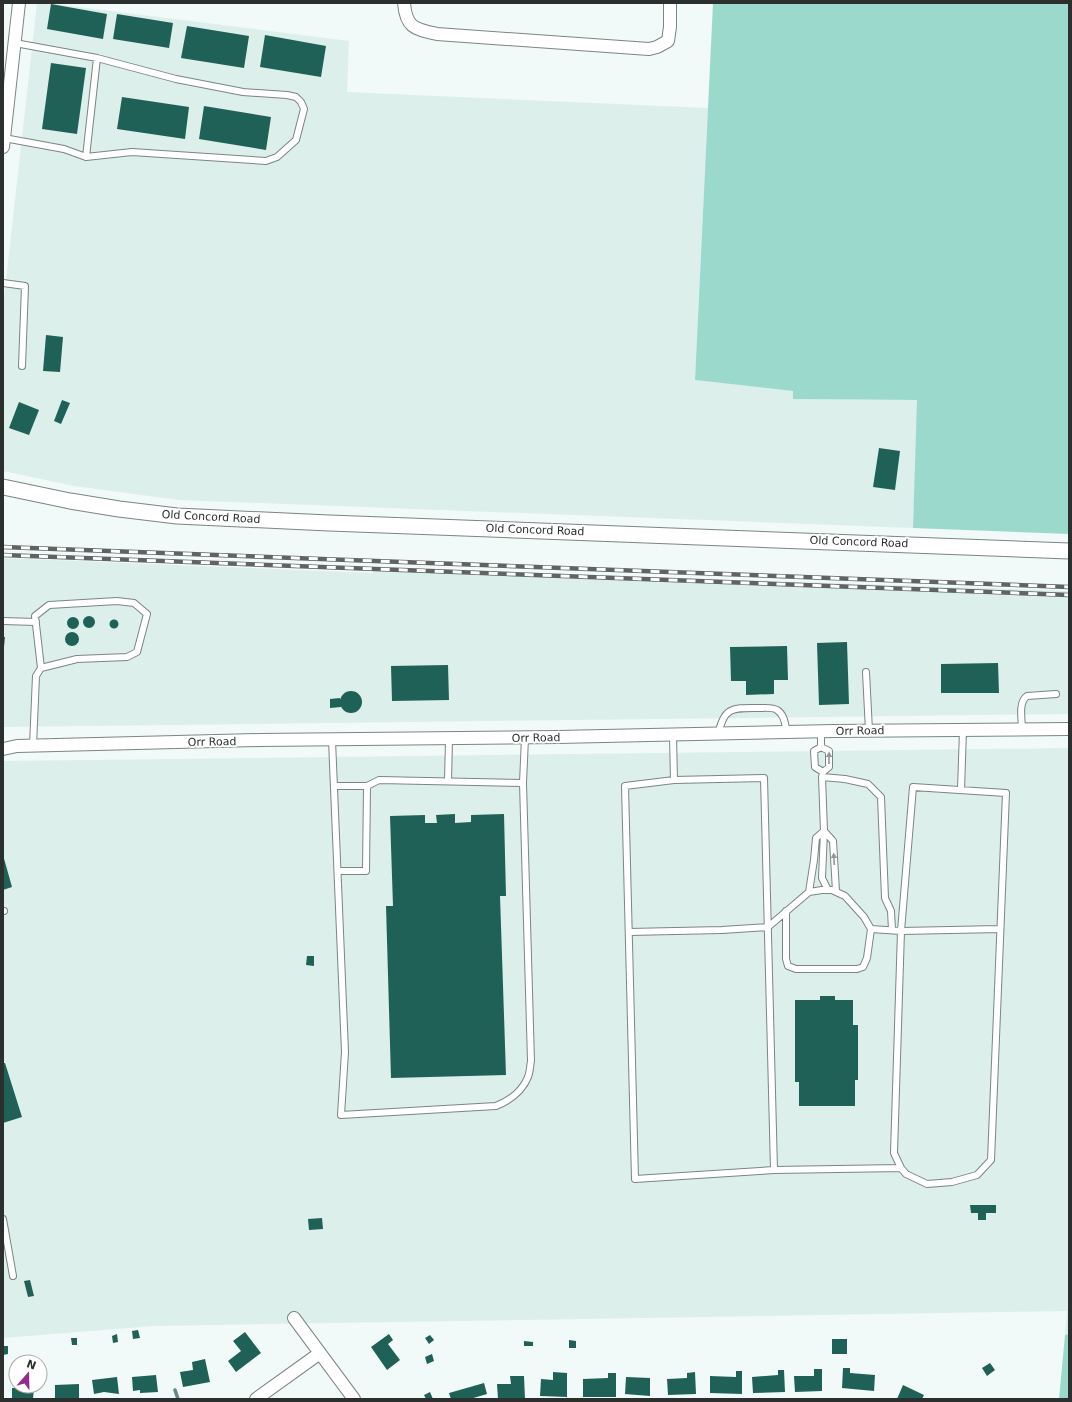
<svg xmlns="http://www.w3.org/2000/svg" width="1072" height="1402" font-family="'DejaVu Sans',sans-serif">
<rect width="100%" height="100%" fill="#f1faf8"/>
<path fill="#dcefeb" d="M37,3H46L349,41L347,92L708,108L695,380L794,391V399L918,400L913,528L179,500L74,486L3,471V307Z
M3,558L373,573V568L1069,591V714L3,727Z
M1069,748V1334L1065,1335L1067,1311L154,1326L3,1338V761Z"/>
<path fill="#9cd9cd" d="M713,3H1069V534L913,528L917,400L793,399V391L695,380Z
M1069,1334V1399H1059L1065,1335Z"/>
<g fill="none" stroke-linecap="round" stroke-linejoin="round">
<path stroke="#5e8b83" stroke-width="3.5" d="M175,1390L178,1399"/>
</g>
<path fill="#1f6157" d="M51,4L107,14L103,39L47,29Z
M117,14L173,23L169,48L113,39Z
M187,26L249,36L244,68L181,58Z
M265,35L326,46L321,77L260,67Z
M51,63L86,68L77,134L42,129Z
M122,97L189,107L185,139L117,129Z
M204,106L271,117L266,150L199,139Z
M46,335L63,337L60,372L43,371Z
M62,400L70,403L61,424L54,421Z
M19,402L39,410L29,435L9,428Z
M879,448L900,451L895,490L873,487Z
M83 622a6 6 0 1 1 12 0a6 6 0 1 1-12 0Z
M67 623a6 6 0 1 1 12 0a6 6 0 1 1-12 0Z
M109.5 624a4.5 4.5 0 1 1 9 0a4.5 4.5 0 1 1-9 0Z
M65 639a7 7 0 1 1 14 0a7 7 0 1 1-14 0Z
M3,637H5L4,647H3Z
M847,642L849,704L819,705L817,643Z
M787,646L788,680H774V694L746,695V681H731L730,647Z
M998,663L999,693H941V664Z
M448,665L449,700L392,701L391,666Z
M340 702a11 11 0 1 1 22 0a11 11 0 1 1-22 0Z
M340,698L341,707L330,708V699Z
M455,814V823L471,822V815L504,814L506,896H500L506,1075L391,1078L386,906H393L390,816L425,815V823H437L436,815Z
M3,855L12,887L3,890Z
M307,956H314V966L306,965Z
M820,996H835V1000H853V1025H858V1080H855V1106H799V1082H795V1000H820Z
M3,1063H5L22,1117L3,1123Z
M970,1205H996V1213H986V1220H978V1213H971Z
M322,1218L323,1229L309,1230L308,1219Z
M30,1280L34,1296L28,1297L24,1281Z
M138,1330L140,1338L133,1339L132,1331Z
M245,1332L261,1353L236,1372L228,1361L241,1351L233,1341Z
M117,1334L118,1342L113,1343L112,1336Z
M389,1334L393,1340L388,1344L400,1360L387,1370L371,1347Z
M430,1335L434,1340L429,1344L425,1338Z
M71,1338H77V1345H72Z
M832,1339H847V1354H832Z
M569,1340L576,1341V1348H569Z
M524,1341L533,1342V1346H524Z
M3,1346H8V1354L3,1355Z
M432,1354L434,1361L427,1364L425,1357Z
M205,1359L210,1382L183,1387L180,1372L193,1370L192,1362Z
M990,1363L995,1370L987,1376L982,1368Z
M843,1368H850V1373L875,1375L874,1391L842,1388Z
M814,1369H822V1391L795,1392L794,1376H814Z
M778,1370H784L785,1392L753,1393L752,1377L778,1375Z
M736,1371H742V1394L710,1393V1376L736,1377Z
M553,1372L567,1373V1397L540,1396L541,1379L553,1380Z
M695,1372L696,1394L668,1395L667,1379L687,1378V1373Z
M608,1373H616V1397H583V1379L608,1378Z
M156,1375L158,1392L140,1393V1390L133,1391L132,1377Z
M510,1376H524L525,1399H498L497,1384H511Z
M117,1377L119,1394L104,1392L94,1394L92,1380Z
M626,1377L650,1378V1396L625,1394Z
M484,1383L487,1394L470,1399H451L449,1393Z
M79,1384V1398L55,1399V1385Z
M903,1385L924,1395L922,1399H897Z
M12,1388H34L33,1399H12Z
M430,1392L433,1399H426L424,1395Z"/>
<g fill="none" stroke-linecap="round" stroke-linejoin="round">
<g stroke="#7c8583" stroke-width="8">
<path id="service" d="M4,138L64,149L86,157L132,152L266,161L277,157L296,140L304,109L301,102L296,97L287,95L243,92L176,79L97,58L15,43
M86,157L97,58
M3,283L25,286L22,366
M3,621L36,622
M866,672L869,731
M1022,729C1022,720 1018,702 1027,696L1056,694
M718,735C724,706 733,708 759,708C764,708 773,707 777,710C785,715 785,725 787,733
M673,736L674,780L764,778L774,1170L635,1179L625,786L674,780
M332,740L345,1052L341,1115L496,1106C511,1100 522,1092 528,1077C530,1072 530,1066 531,1061L523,783L379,780L367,786L366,871H338
M33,746L36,676L41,668L77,659L127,657L137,652L147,614L134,603L117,601L49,605L35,616L41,668
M821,747L829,751V767L823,772L822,777L824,831L822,878L828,890
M821,747L814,751L815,767L823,772
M821,747V732
M822,777L845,779L868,784L881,797L885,898L891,911L892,930
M448,781L449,739
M523,783L525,738
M334,786H367
M913,787L1006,793L991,1160L977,1175L952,1182L927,1184L906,1174L901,1168L894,1153L901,931Z
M961,790L963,730
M824,831L833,841L836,891
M809,892L814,860L816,838L824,831
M3,911H4
M786,911V959L788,966L796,969H857L863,967L867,958L871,929
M629,932L722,930L768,927L809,892L822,890H832L845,896L864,917L871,929L901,931L1000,929
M774,1170L901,1168
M3,1219L13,1276"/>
</g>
<g stroke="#7c8583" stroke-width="14">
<path id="minor" d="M404,3C406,28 415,29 437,34L649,49L657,47L668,41L670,27V3
M3,147L19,3
M3,749L17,746L260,740L558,737L834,731L1069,729
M294,1318L354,1399
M256,1399L320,1353"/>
</g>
<g stroke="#7c8583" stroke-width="17">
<path id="tertiary" d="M3,487L70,501L119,509L177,516L329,523L1069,551"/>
</g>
<use href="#service" stroke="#fff" stroke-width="6"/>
<use href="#minor" stroke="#fff" stroke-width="12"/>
<use href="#tertiary" stroke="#fff" stroke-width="15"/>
<g stroke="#5f6463" stroke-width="4.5">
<path id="rail" d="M3,547L1069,587
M3,555L1069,595"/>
</g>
<use href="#rail" stroke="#fff" stroke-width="3" stroke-dasharray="9" stroke-linecap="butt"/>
</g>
<defs><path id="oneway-solid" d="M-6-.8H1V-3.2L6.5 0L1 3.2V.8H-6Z"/></defs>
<g fill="#959796">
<use href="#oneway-solid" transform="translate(829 758) rotate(-89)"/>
<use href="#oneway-solid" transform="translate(834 859) rotate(-93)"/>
</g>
<g text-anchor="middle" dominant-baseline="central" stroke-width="4" stroke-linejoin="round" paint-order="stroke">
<g font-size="11" fill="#2b2f2e" stroke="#fff">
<text transform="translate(211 517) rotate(3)">Old Concord Road</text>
<text transform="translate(535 530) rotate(2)">Old Concord Road</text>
<text transform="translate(859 542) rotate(2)">Old Concord Road</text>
<text transform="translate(860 731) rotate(-1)">Orr Road</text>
<text transform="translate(536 738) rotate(-1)">Orr Road</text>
<text transform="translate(212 742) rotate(-1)">Orr Road</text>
</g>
</g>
<rect width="1072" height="1402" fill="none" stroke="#2b2f2e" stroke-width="8"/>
<g transform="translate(28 1374) rotate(20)"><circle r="19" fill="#ffffff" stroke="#aaacab"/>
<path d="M0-3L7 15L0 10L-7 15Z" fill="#952a8c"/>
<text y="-6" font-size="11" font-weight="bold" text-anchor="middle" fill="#2b2f2e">N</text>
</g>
</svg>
